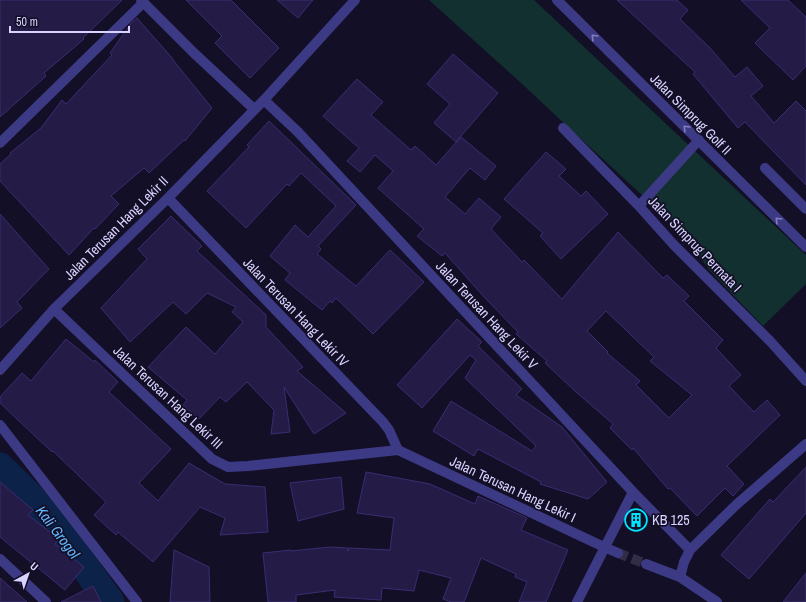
<svg xmlns="http://www.w3.org/2000/svg" width="806" height="602" font-family="'Archivo Narrow',sans-serif">
<rect width="100%" height="100%" fill="#130f26"/>
<path fill="#12302f" d="M429,0H534L806,255V284L763,326L709,270L680,230L568,127L520,82Z"/>
<g fill="none" stroke-linecap="round" stroke-linejoin="round">
<path stroke="#0c2248" stroke-width="29" d="M0,467L45,511L110,602"/>
</g>
<path fill="#241b47" stroke="#3b2d73" fill-rule="evenodd" d="M0,0H122L83,38L84,39L44,73L46,76L0,117Z
M186,0H231L279,48L250,78L215,43L222,36Z
M277,0H313L298,18Z
M617,0H677L688,10L680,19L710,48L735,77L747,67L763,86L751,96L774,123L796,101L806,111V185L745,122L738,128L693,74L695,72Z
M741,0H788L806,17V66L793,80L755,43L770,28Z
M137,18L173,59V60L212,108L185,141L184,140L149,173L144,168L111,196L119,204L95,229L94,228L69,255L0,181V164L11,154L10,153L41,128L62,100L66,104L112,55L110,53L132,22Z
M453,54L498,93L456,142L434,123L450,104L427,84Z
M357,79L383,102L371,115L411,150L415,146L436,165L461,137L496,166L485,180L470,168L445,197L465,214L479,198L501,217L491,229L522,262L524,260L562,299L618,232L663,278L667,275L689,296L684,301L723,340L716,348L741,375L729,386L754,412L767,400L780,415L727,466L744,484L733,496L725,488L697,516L670,488L668,489L633,448L632,450L610,428L613,424L575,391L545,363L547,361L516,334L518,332L485,298L445,253L442,256L417,236L424,229L378,188L393,171L375,155L360,172L347,161L359,148L323,116ZM606,311L654,357L650,361L692,395L669,418L636,385L640,381L607,353L608,352L587,331Z
M269,121L356,205L318,246L321,249L317,254L356,286L390,250L424,282L373,334L336,298L332,303L330,301L322,310L285,280L290,273L270,256L295,225L308,237L336,206L301,173L289,186L287,184L246,228L207,191L249,147L247,145Z
M546,152L566,169L559,176L581,196L586,191L608,214L561,259L540,236L543,233L504,199Z
M0,214L49,269L17,302L22,308L0,328Z
M171,216L202,246L197,251L266,315V327L303,367L297,371L346,413L314,434L284,387L290,432L271,434L274,410L247,382L226,402L220,397L199,419L183,405L187,400L148,367L186,327L215,354L243,322L232,312L236,307L207,293L186,314L173,302L130,342L101,308L147,259L138,249Z
M457,319L482,342L478,346L522,389L516,395L562,427L607,482L588,499L540,484L541,482L478,449L474,456L433,431L451,401L532,451L536,446L465,378L476,360L470,355L422,408L397,385Z
M66,339L94,362L95,360L118,382L109,392L171,449L139,483L158,501L189,463L225,484L265,487L268,532L220,535L225,518L200,507L153,562L118,532L116,535L94,515L106,502L53,451L52,452L0,403V397L22,373L31,381Z
M806,467V513L749,579L721,555L770,499L773,502Z
M366,472L430,484L475,504L478,496L527,518L521,530L568,550L546,602H519L527,582L515,577L516,574L481,558L464,602H451L443,599L451,578L419,570L414,591L382,588L381,600L334,597L335,590L296,595V602H268L263,553L291,550V551L330,547L348,548V551L349,548L390,550L394,518L357,513Z
M341,477L344,509L298,521L290,483Z
M0,482L33,510L28,515L59,539L55,544L84,567L65,590L0,537Z
M174,550L209,567L210,602H170Z
M806,573V602H783Z
M0,578L27,602H0Z
M93,586L101,602H61Z"/>
<g fill="none" stroke-linecap="round" stroke-linejoin="round">
<path stroke="#312d47" stroke-width="10" stroke-dasharray="10 5" stroke-linecap="butt" d="M618,553L646,564"/>
<path stroke="#3d3a85" stroke-width="10" d="M141,0L194,53L254,109
M557,0L806,247
M264,100L298,132L633,492L690,550
M563,128L639,206L673,244L770,341L806,381
M0,143L144,2
M765,168L806,209
M168,198L383,422L389,430L398,450
M639,206L699,140
M54,309L212,459L228,467L248,466L398,450
M0,370L54,309L168,198L264,100L355,0
M0,425L137,602
M398,450L604,547L618,553
M0,559L46,602
M646,564L680,577L717,602
M680,577L684,562L690,550L736,505L806,444
M577,602L633,492"/>
</g>
<defs><path id="oneway-chevron" d="M-2-3.5L2.5 0L-2 3.5" fill="none" stroke-width="1.6" stroke-linecap="round" stroke-linejoin="round"/></defs>
<g stroke="#837fbc">
<use href="#oneway-chevron" transform="translate(594 37) rotate(-135)"/>
<use href="#oneway-chevron" transform="translate(686 128) rotate(-135)"/>
<use href="#oneway-chevron" transform="translate(778 220) rotate(-135)"/>
</g>
<defs>
<g id="building-ring" transform="scale(1.15)"><circle r="9.5" fill="#130f26" stroke="#00e5ff" stroke-width="1.5"/><path d="M-4-6H4V6H1V3H-1V6H-4ZM-2.5-4.3h1.7v1.8h-1.7ZM.8-4.3h1.7v1.8H.8ZM-2.5-1h1.7V.8h-1.7ZM.8-1h1.7V.8H.8Z" fill="#00e5ff"/></g>
</defs>
<g fill-rule="evenodd">
<use href="#building-ring" x="636" y="520"/>
</g>
<g text-anchor="middle" dominant-baseline="central" stroke-width="3.5" stroke-linejoin="round" paint-order="stroke">
<g font-size="14" fill="#d9d4ff" stroke="#130f26">
<text transform="translate(691 114) rotate(45)">Jalan Simprug Golf II</text>
<text transform="translate(116 228) rotate(-45)">Jalan Terusan Hang Lekir II</text>
<text transform="translate(695 244) rotate(46)">Jalan Simprug Permata I</text>
<text transform="translate(296 312) rotate(46)">Jalan Terusan Hang Lekir IV</text>
<text transform="translate(487 315) rotate(47)">Jalan Terusan Hang Lekir V</text>
<text transform="translate(168 397) rotate(43)">Jalan Terusan Hang Lekir III</text>
<text transform="translate(513 489) rotate(25)">Jalan Terusan Hang Lekir I</text>
</g>
<g font-size="14" fill="#d9d4ff" stroke="#130f26" text-anchor="start">
<text x="652" y="520">KB 125</text>
</g>
<g font-size="15" font-style="italic" fill="#62b6ff" stroke="#130f26">
<text transform="translate(58 532) rotate(53)">Kali Grogol</text>
</g>
</g>
<g transform="translate(28 574) rotate(40)" stroke="#130f26" stroke-width="3" paint-order="stroke">
<path d="M0-3L7 15L0 10L-7 15Z" fill="#d9d4ff"/>
<text y="-6" font-size="11" font-weight="bold" text-anchor="middle" fill="#d9d4ff">U</text>
</g>
<path d="M10 26v6h119v-6" fill="none" stroke="#d9d4ff" stroke-width="2"/>
<text x="16" y="26" font-size="12" fill="#d9d4ff" stroke="#130f26" stroke-width="3" paint-order="stroke">50 m</text>
</svg>
